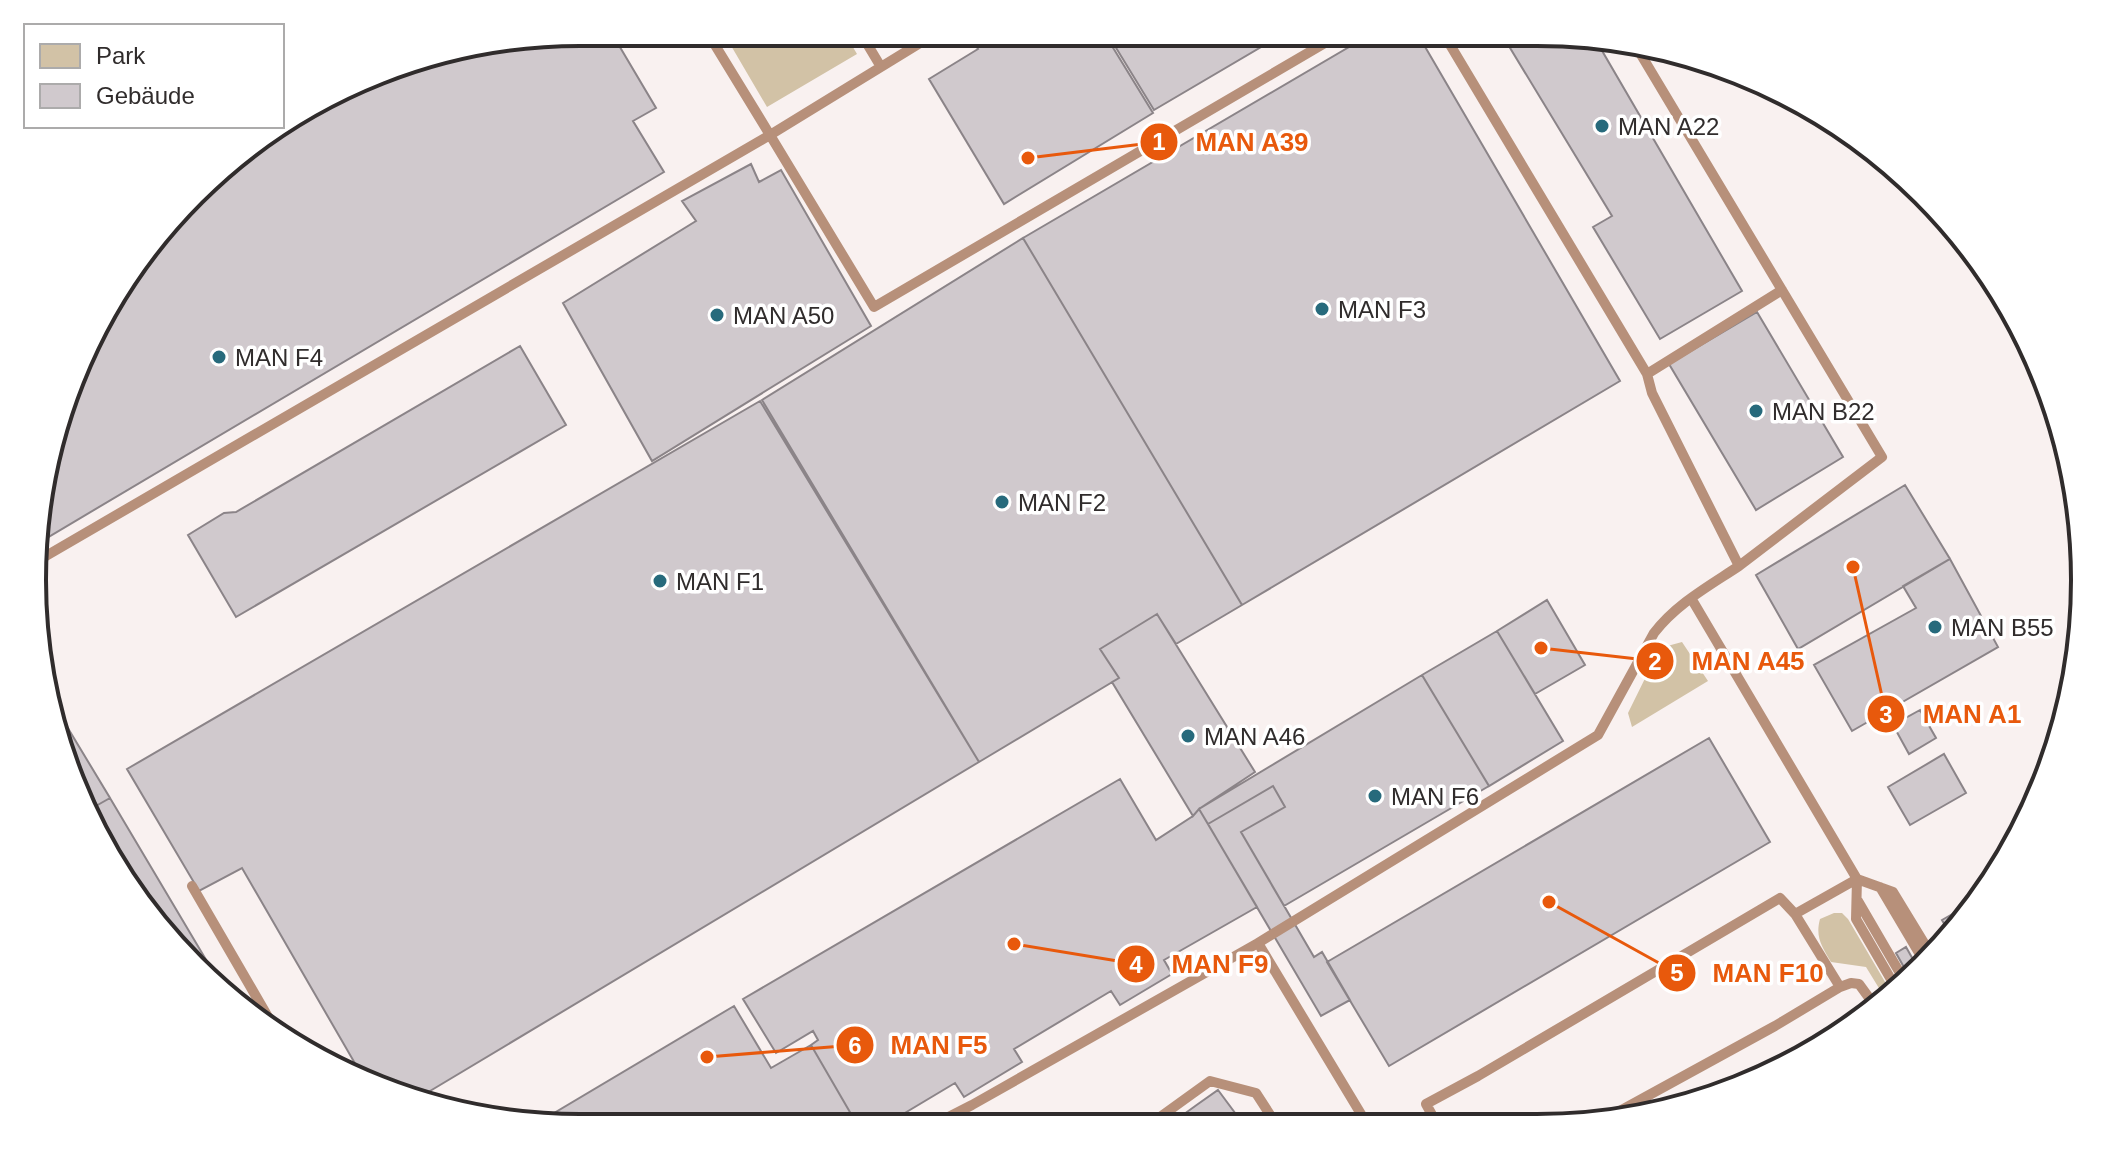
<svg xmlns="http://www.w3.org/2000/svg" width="2117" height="1160" font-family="Helvetica,sans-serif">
<rect width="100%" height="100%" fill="#f9f1f0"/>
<path fill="#d2c2a6" d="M723,32H844L857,54L767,107Z
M1682,642L1708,681L1632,727L1628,713L1660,648Z
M1834,913H1842L1848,919L1891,992L1885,998L1866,967L1831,962C1822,947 1815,937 1820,919Z"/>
<path fill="#d0c9cd" stroke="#8b8488" stroke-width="2" d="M580,32H611L656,108L633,121L664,172L40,542L51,439L124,276L246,146L403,61Z
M871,32H901L879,45Z
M977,32L1104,33L1153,113L1004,204L929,79L978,49L970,36Z
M1107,33H1285L1154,110Z
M1373,33H1417L1620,381L1242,605L1023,238Z
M1501,33H1572L1594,37L1742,291L1660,339L1593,227L1612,216Z
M751,164L759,182L781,170L871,326L652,461L563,303L696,221L682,201Z
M1023,238L1242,605L1176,644L1157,614L1100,649L1119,678L979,762L762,400Z
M1757,312L1843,457L1756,510L1669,364Z
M520,346L566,425L236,617L188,535L224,513L236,512Z
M760,401L979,762L415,1100L364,1079L242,868L199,891L127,769Z
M1905,485L1950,559L1798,649L1756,575Z
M1950,559L1998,647L1852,731L1814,665L1916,608L1903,586Z
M1547,600L1585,665L1535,694L1497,631Z
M1157,614L1255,772L1199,809L1193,816L1112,682L1119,678L1100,649Z
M1497,631L1563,741L1489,786L1422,675Z
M1422,675L1489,786L1284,906L1241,832L1285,807L1273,786L1208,824L1199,809Z
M54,705L110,798L87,811L74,790Z
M1920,710L1936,738L1909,754L1893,725Z
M1709,738L1770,842L1389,1066L1327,962Z
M1944,754L1966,793L1910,825L1888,787Z
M1120,779L1156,840L1193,816L1199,809L1257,907L1164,960L1172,974L1120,1005L1111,991L1014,1049L1022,1062L964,1097L955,1083L883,1126H858L811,1045L818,1040L813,1031L776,1053L743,999Z
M1273,786L1285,807L1241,832L1314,957L1322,952L1350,1000L1321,1016L1208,824Z
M110,798L221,985L168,942L87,811Z
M1977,900L1978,901L1952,937L1942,920Z
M1906,947L1915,963L1905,969L1896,953Z
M734,1006L771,1068L811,1045L858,1126L534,1125Z
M1218,1090L1244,1125H1169L1198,1104Z"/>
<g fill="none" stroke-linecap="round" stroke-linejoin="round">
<path stroke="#b7907a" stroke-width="10" d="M860,32L881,67
M938,32L770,135L874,307L1342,33
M1634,43L1882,457L1739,566
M1647,374L1782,290
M39,560L770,135L707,32
M1691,598L1857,879L1856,919L1896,988
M192,886L275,1029
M1880,887L1925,963
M1858,901L1904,980
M1795,914L1857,879L1893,892L1932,956
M1840,987L1851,983L1859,984L1875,1006
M1367,1124L1258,943L1598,735L1654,633C1676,604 1709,586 1739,566L1652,393L1647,374L1443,33
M1437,1124L1426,1104L1478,1076L1780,898L1795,914L1840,987L1775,1026L1598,1123
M1149,1125L1210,1081L1256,1093L1276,1124
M931,1126L972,1105L1258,943"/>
</g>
<g fill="#276a7c" stroke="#fff" stroke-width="3">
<circle cx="1602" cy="126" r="8"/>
<circle cx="1322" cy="309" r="8"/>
<circle cx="717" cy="315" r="8"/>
<circle cx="219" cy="357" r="8"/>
<circle cx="1756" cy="411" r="8"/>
<circle cx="1002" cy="502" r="8"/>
<circle cx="660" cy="581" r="8"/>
<circle cx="1935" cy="627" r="8"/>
<circle cx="1188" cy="736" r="8"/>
<circle cx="1375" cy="796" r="8"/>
</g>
<g text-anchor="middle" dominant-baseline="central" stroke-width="7" stroke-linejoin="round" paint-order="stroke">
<g font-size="24" fill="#302c2c" stroke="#fff" text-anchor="start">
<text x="1618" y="126">MAN A22</text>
<text x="1338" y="309">MAN F3</text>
<text x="733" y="315">MAN A50</text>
<text x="235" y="357">MAN F4</text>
<text x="1772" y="411">MAN B22</text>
<text x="1018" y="502">MAN F2</text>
<text x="676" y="581">MAN F1</text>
<text x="1951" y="627">MAN B55</text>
<text x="1204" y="736">MAN A46</text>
<text x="1391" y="796">MAN F6</text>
</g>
</g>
<path d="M0 0H2117V1160H0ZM580 46H1537A534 534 0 0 1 2071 580V580A534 534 0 0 1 1537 1114H580A534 534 0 0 1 46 580V580A534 534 0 0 1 580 46Z" fill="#fff" fill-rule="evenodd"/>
<path fill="none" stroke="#302c2c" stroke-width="4" d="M580 46H1537A534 534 0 0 1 2071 580V580A534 534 0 0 1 1537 1114H580A534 534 0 0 1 46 580V580A534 534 0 0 1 580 46Z"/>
<path fill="none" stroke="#e8590c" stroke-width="3" d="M1028 158L1159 142M1541 648L1655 661M1853 567L1886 714M1014 944L1136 964M1549 902L1677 973M707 1057L855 1045"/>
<g fill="#e8590c" stroke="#fff" stroke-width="3">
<circle cx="1028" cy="158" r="8"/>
<circle cx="1541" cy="648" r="8"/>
<circle cx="1853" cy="567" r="8"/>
<circle cx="1014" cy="944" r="8"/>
<circle cx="1549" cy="902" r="8"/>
<circle cx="707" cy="1057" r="8"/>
<circle cx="1159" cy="142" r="20"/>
<circle cx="1655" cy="661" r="20"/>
<circle cx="1886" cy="714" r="20"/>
<circle cx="1136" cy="964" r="20"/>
<circle cx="1677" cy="973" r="20"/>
<circle cx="855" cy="1045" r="20"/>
</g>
<g font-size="24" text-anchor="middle" font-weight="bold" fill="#fff">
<text x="1159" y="150">1</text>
<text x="1655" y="670">2</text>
<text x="1886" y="723">3</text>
<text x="1136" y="973">4</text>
<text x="1677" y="981">5</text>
<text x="855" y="1054">6</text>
</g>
<g font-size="26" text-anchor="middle" font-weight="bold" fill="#e8590c" stroke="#fff" stroke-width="7" stroke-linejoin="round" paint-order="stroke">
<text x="1252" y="151">MAN A39</text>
<text x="1748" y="670">MAN A45</text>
<text x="1972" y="723">MAN A1</text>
<text x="1220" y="973">MAN F9</text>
<text x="1768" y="982">MAN F10</text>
<text x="939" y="1054">MAN F5</text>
</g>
<rect x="24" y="24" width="260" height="104" fill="#ffffff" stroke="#acabab" stroke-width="2"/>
<rect x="40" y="44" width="40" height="24" fill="#d2c2a6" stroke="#acabab" stroke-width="2"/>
<text x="96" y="64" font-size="24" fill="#302c2c">Park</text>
<rect x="40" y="84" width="40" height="24" fill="#d0c9cd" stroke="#acabab" stroke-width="2"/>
<text x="96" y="104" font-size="24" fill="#302c2c">Gebäude</text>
</svg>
